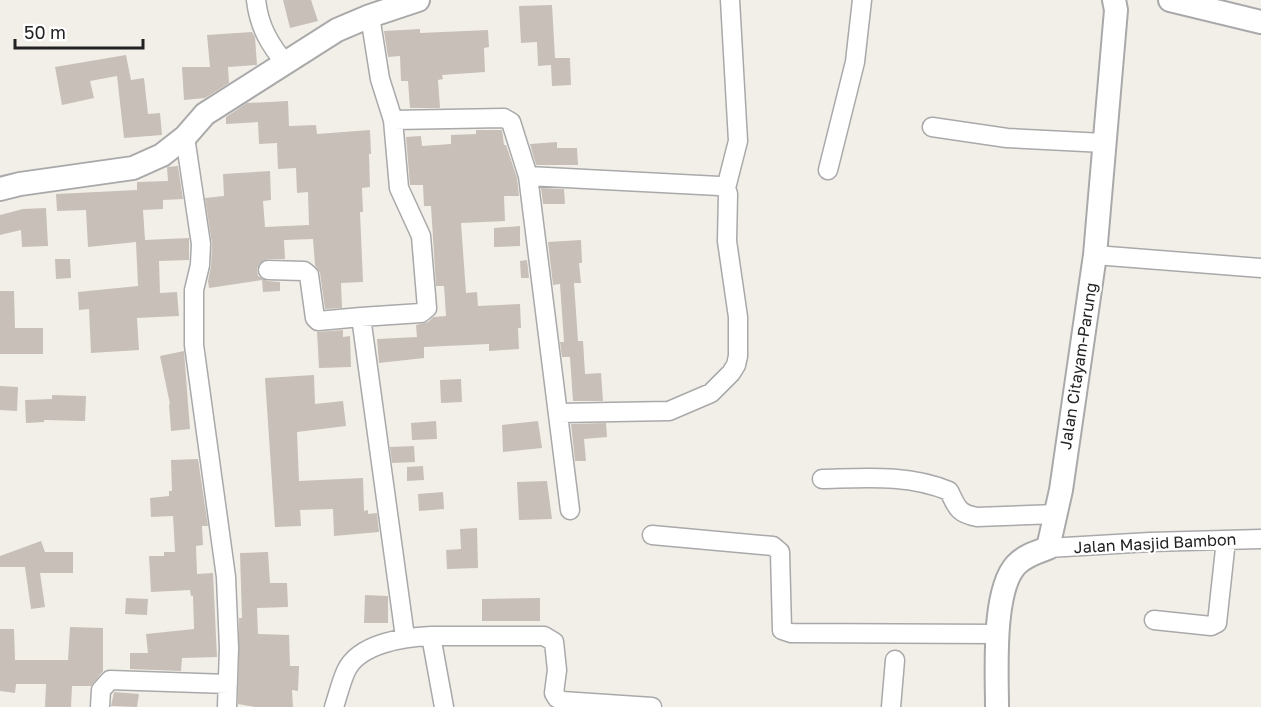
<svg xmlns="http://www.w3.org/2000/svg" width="1261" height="707" font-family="'Golos Text',sans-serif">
<rect width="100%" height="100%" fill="#f2efe9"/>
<path fill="#c7bfb8" d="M283,0H311L318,21L290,28Z
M552,5L555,58H570L571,85L552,86L551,65L538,66L537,42L521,43L519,6Z
M420,29V33L488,30L489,47L484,48L485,72L442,75L443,79L438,80L440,108H410L408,81H401L400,56L388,57L384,31Z
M252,32L255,37L257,65L228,67L229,83L205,98L184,100L182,67H210L207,35Z
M126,55L131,80L144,78L148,114L160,113L162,135L124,138L117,76L90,81L94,98L62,105L55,67Z
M288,101L289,126L316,125L317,134L370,130L371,154H369L370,187L362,188L363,212H360L363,282L341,283L342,308L325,309L320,273L315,265L313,239L284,240L285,259H268L259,264L257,269L258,276L267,281L280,282V291L263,292L262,280L209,288L208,281L211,266L212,244L205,198L224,196L223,174L270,171L271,200L263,201L265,227L309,225L308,192L297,193L296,168L278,169L277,143L259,144L258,122L226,124V117L247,103Z
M476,130H502L504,145H506L517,178L519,196H504L505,221L461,223L466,293L477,292L478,306L520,304L521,328H518L519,349L489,351V344L424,347V358L379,363L377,339L417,337L416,325L428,322L433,317L446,316L444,286H436L431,206H424L423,185H410L406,137L421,136L422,146L451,144V135L476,134Z
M557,142V148H577L578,165H536L530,144Z
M178,166L183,199L163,200V209L143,210L145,240L189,238V260L159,261L160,293L177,292L179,316L137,318L139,350L91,353L89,309L79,310L78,292L138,286L136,242L88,247L86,210L57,211L56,194L137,190V182L168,181L167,167Z
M541,188L564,189L565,204H543Z
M46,208L48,246L22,247L21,230L0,235V215L23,209Z
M520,226V246L494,247V228Z
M581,240L582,263H579L581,283H574L578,341H583L585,374L601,373L603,401H573L570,357H562L560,342H564L560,284L553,285L548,242Z
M55,259H70L71,278L56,279Z
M527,260L529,278H521L520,261Z
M0,291H14L15,328H43V354H0Z
M343,330V337L350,336L351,367L319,368L317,332Z
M184,351L190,429L171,431L169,404H170L160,356Z
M314,375L315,404L343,401L346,426L297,432L299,481L363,478L364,511L368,510V514L377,513L379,532L334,536L333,509L300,510L301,526L275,527L265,378Z
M461,379L462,402L441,403L440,380Z
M0,386L18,387L17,411L0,410Z
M52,395L86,396L85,421L44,420V422L26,423L25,400L52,399Z
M436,421L437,439L412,440L411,423Z
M538,421L542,448L503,452L502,425Z
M606,423L607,437L584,439L586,461H575L571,424Z
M414,446L415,462L392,463L390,447Z
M198,459L208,526H202L203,545L196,546L197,574L213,573L217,657L182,658L181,671L130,669V653H148L146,634L194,629L193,596H191L190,590L151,592L149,556H164V552H175L173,516L151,517L150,498L169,496V491H172L171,460Z
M423,466L424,480L407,481V467Z
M547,481L552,519L519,520L517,482Z
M443,492L444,509L419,511L418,494Z
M477,528L478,568L447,569L446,550L461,549L460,529Z
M41,541L45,552H73V573H40L45,607L31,609L25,567H0V556Z
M268,552L270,583H287L288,607L257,608L258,634L289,635L290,666H299L298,691L292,690L293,707H255L238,704L239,618H242L240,553Z
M365,595L388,596V623H364Z
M126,598L148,599L147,615L125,614Z
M540,598V621H482V599Z
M70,627L103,628V671L91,686H72L71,707H45L46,684H16L15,693L0,691V629H14L15,660H68Z
M114,692L139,694L137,707L111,706Z"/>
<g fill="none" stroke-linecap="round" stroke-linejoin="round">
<g stroke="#a9a9a9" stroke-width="21">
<path id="minor" d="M256,0C259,26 269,44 286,64
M370,16L380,79L393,120L399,188L421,236L427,308L421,313L361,317L405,637
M393,120L504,118L511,122L528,176L570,510
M932,127L1007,138L1104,143
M185,137L201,244L200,265L194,290V345L226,577L229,648L227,707
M828,170L855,62L862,0
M528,176L719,186L726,188L728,194L727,241L738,317V356L736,365L731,373L711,393L669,411L559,413
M726,188L738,141L730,0
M1095,255L1261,268
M268,270L304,271L309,275L315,318L318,321L361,317
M822,479C865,478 908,474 949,491C957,507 957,513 977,517L1057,514
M652,535L773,546L780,552L782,630L791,633L998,634
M1048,548L1150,542L1261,539
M1154,620L1211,626L1217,623L1226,540
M431,636H544L554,642L557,670L554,693L557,698L562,701L652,707
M100,707L101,690L110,680L228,684
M334,707C338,695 341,682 346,671C359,643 405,637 431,636L444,707
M891,707L895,660"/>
</g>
<g stroke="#a9a9a9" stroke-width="26">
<path id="tertiary" d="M1170,0L1261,22
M0,189L20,184L133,168L162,155L185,137L205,114L337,30L370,16L418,0
M997,707C997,672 992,591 1016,565C1024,556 1037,552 1048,548L1061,490L1095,255L1116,10L1114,0"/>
</g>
<use href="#minor" stroke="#fff" stroke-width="18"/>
<use href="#tertiary" stroke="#fff" stroke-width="22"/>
</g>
<g text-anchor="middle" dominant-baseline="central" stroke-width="4.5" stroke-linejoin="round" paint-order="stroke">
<g font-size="16" fill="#222" stroke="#fff">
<text transform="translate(1078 366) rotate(-81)">Jalan Citayam-Parung</text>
<text transform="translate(1155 543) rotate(-3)">Jalan Masjid Bambon</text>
</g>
</g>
<path d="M15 39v9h128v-9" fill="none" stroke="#222222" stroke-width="3"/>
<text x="24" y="39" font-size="18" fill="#222222" stroke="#ffffff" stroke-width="4.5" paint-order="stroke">50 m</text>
</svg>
